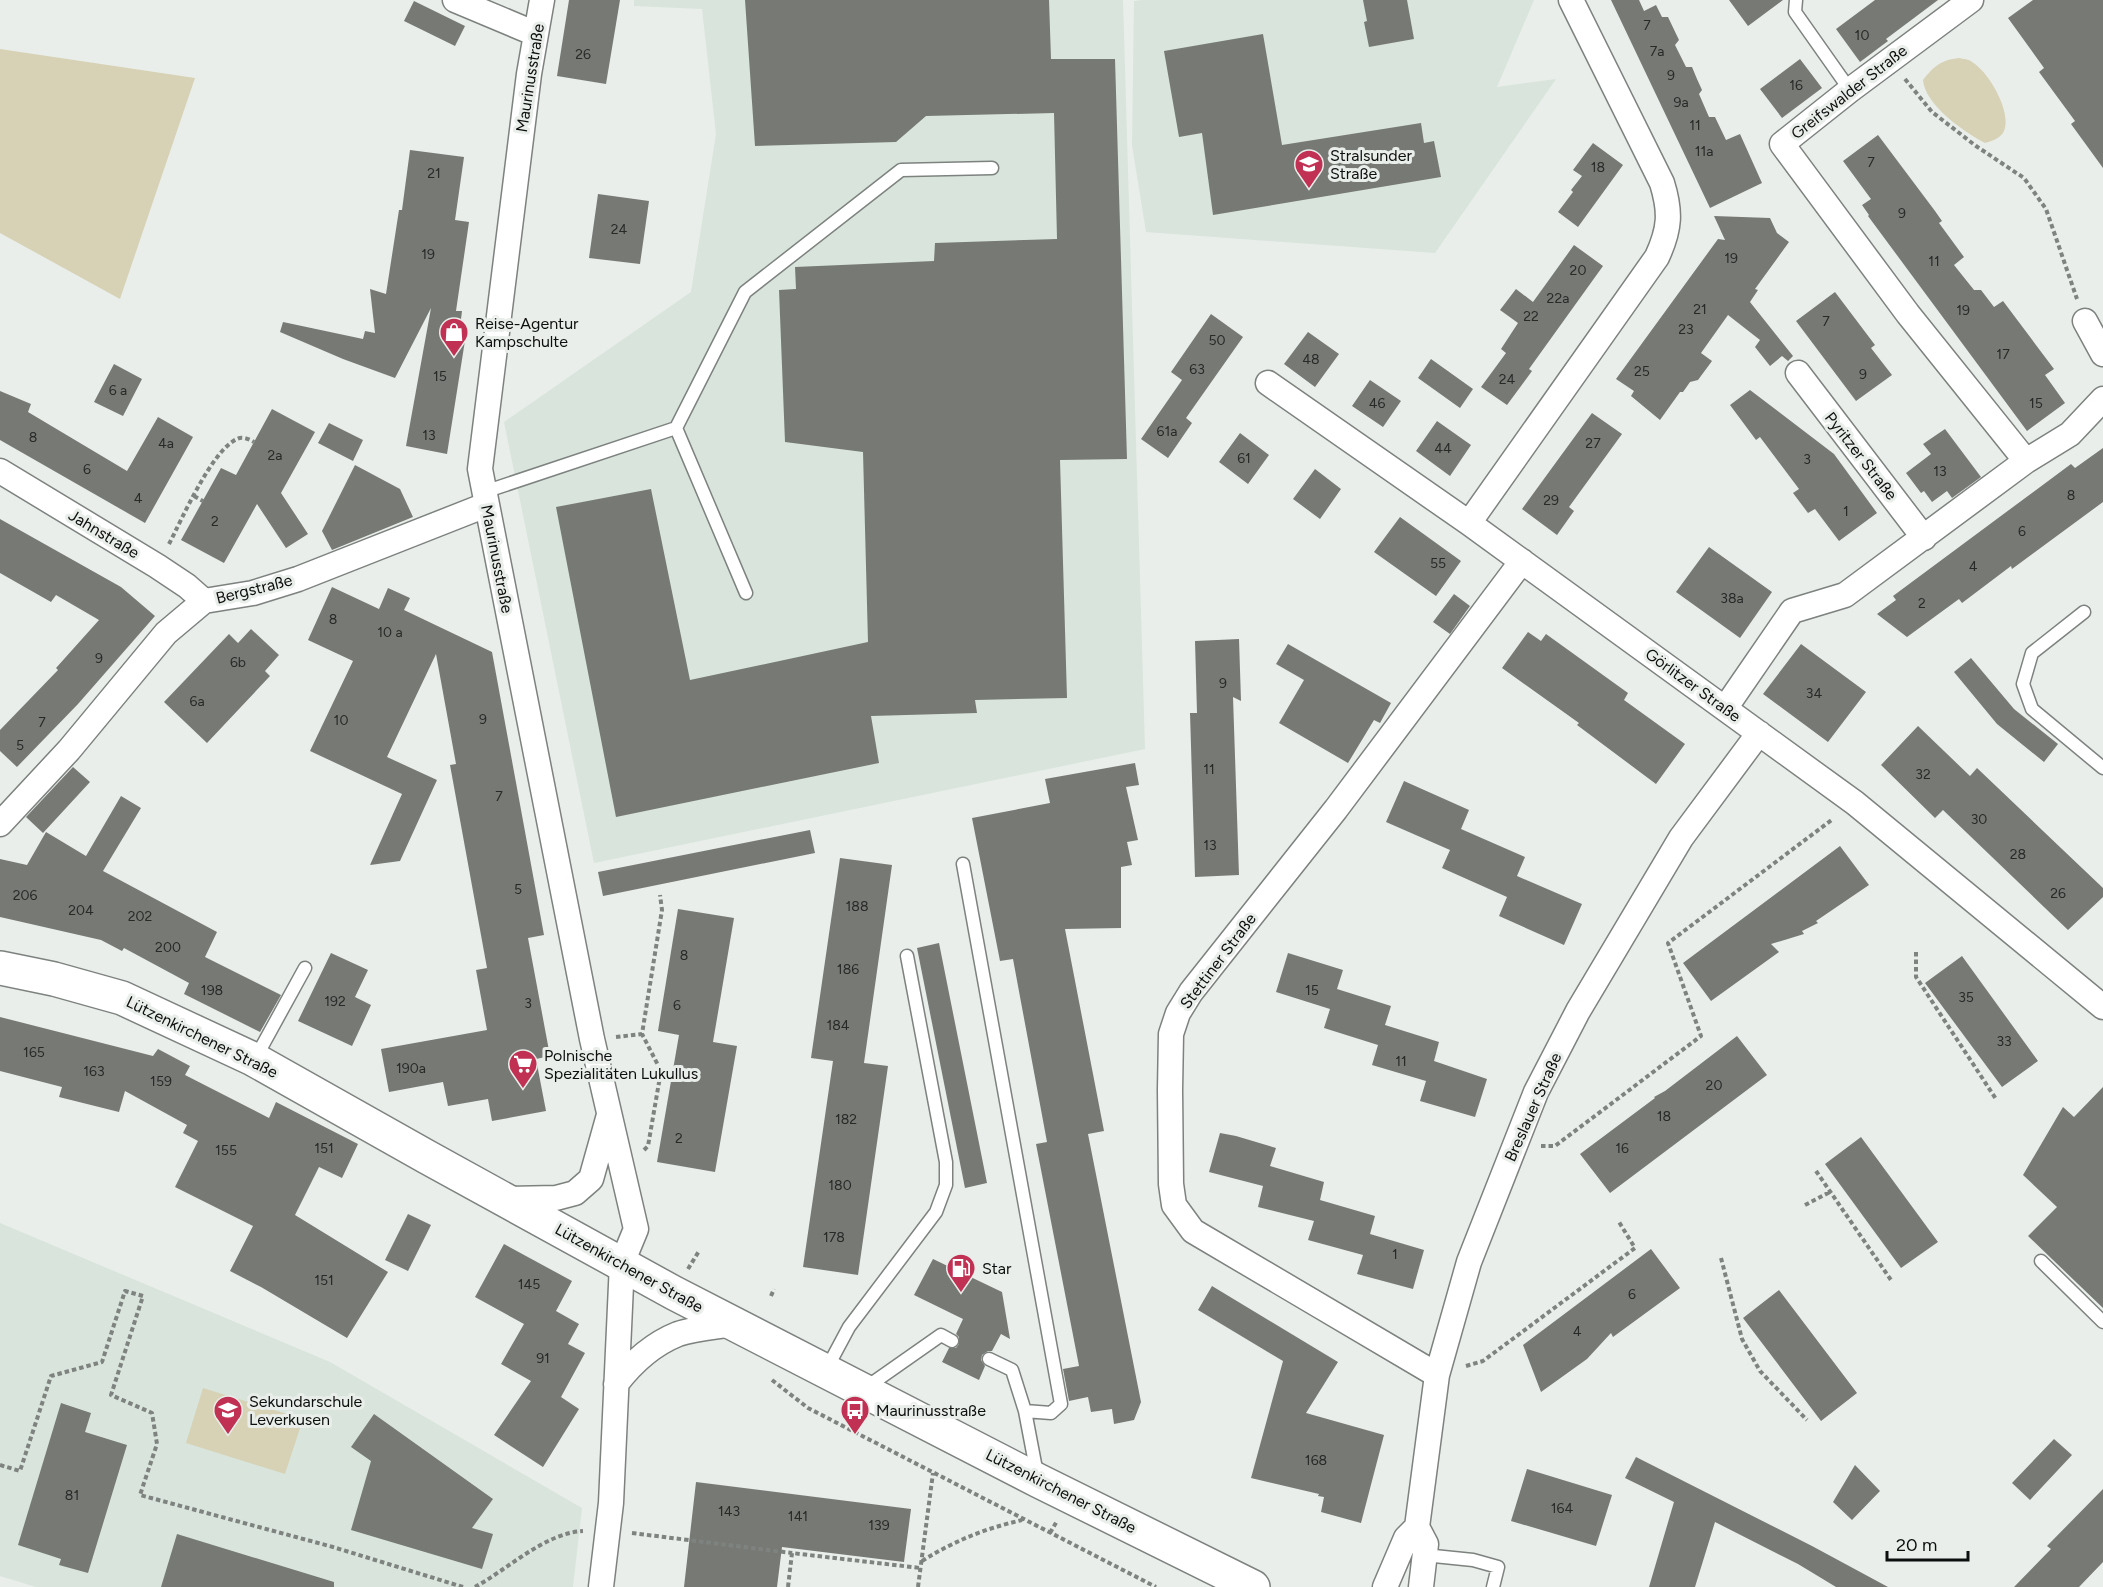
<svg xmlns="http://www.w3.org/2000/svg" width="2103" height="1587" font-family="Figtree,sans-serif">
<rect width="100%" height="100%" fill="#e9eeea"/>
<path fill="#d8e4dc" d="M634,0H1123L1145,749L594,863L504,422L691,292L716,134L702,9L634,6Z
M1142,0H1534L1497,87L1556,79L1435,253L1146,232L1132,145L1134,1Z
M0,1223L330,1362L582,1508L573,1587H36L0,1576Z"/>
<path fill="#d7d2b5" d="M0,49L195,78L120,299L0,233Z
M1959,58C1963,59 1969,59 1972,62C1989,72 2012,112 2004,131C2001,138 1992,141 1985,143C1964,132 1925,105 1923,80C1934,66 1941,60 1959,58Z
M203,1388L303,1419L285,1474L186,1443Z"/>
<path fill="#777975" d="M569,0H620L606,84L557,76Z
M745,0H1049L1051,59H1115L1127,459L1060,460L1067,698L975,700L977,713L871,716L879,763L616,817L556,507L651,489L690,680L868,642L863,452L785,442L779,290L796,289L795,267L934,261L935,243L1057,239L1054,113L926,116L896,142L755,146Z
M1363,0H1407L1414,39L1369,47L1364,22L1367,21Z
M1611,0H1639L1644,11L1656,5L1662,17H1668L1679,40L1675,45L1686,67H1692L1697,79L1702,90L1699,94L1709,117H1715L1726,140L1740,134L1762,183L1710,208Z
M1729,0H1783L1748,26Z
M1875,0H1938L1886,39L1888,41L1860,62L1836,29Z
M2033,0H2103V168L2071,124L2075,121L2039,72L2044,68L2008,18Z
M414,1L465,26L455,46L404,21Z
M1263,34L1282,145L1421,123L1424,143L1434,141L1441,177L1213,215L1202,133L1179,137L1164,51Z
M1800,59L1822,88L1782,118L1760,89Z
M1878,135L1935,211L1942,221L1939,223L1964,257L1954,265L1974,290H1981L1994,307L2003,301L2054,369L2045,375L2065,403L2027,431L1868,216L1869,215L1862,205L1871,199L1843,161Z
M1593,143L1623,165L1578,227L1558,212L1573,192L1571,190L1582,176L1573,170Z
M410,150L464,157L455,220L469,222L456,311H462L460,327L467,328L447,454L406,446L431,308L395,378L343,359L280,332L283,322L363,339L365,331L375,333L370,289L386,294L399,210H402Z
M598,194L649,201L640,264L589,258Z
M1714,216L1770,218L1777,233L1789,242L1755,289L1758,290L1750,302L1793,356L1788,361L1782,356L1770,366L1755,347L1760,340L1728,315L1701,353L1712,361L1698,380L1690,382L1683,392H1680L1660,420L1631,396L1634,391L1616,379L1718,239L1725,240Z
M1574,245L1603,266L1529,369L1532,371L1507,405L1481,387L1506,353L1501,349L1518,323L1500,310L1516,289L1533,302Z
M1835,292L1875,345L1871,348L1892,375L1856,401L1796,321Z
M1211,314L1243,337L1186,418L1192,423L1168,458L1141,439L1182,380L1171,372Z
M1308,332L1339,354L1315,387L1284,364Z
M1431,359L1473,389L1460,408L1418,378Z
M114,364L142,379L123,416L94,402Z
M1370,380L1401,401L1383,427L1352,406Z
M1750,390L1834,454L1877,513L1839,541L1815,509L1808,513L1793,493L1799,489L1760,437L1756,440L1730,405Z
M0,391L31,404L28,412L127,471L158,417L193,437L145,523L0,440Z
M272,409L315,432L281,493L308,534L286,548L257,504L224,563L181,540L221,468L236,475Z
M1592,413L1622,434L1569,507L1574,511L1557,535L1522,509Z
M1437,421L1471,445L1450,476L1416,451Z
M329,423L363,440L353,461L318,443Z
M1945,429L1981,477L1952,498L1947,491L1932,502L1924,491L1921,493L1906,473L1931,454L1923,444Z
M1240,433L1269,455L1248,484L1219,462Z
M2103,448V502L2012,569L2011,566L1962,603L1959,599L1907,637L1877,614L1896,600L1893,596L2071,464L2075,468Z
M355,465L400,489L413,517L332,550L322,531Z
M1315,469L1341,489L1320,519L1293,499Z
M1400,517L1461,561L1436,596L1374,552Z
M0,519L121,587L155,616L78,704L17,767L0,751V730L58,670L56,668L99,620L56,595L51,602L0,573Z
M1709,547L1772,592L1740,638L1676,592Z
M332,587L379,609L388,588L410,598L404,610L492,652L544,935L528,938L550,1056L536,1059L546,1111L492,1121L488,1099L448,1106L443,1082L389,1092L381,1049L487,1030L476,970L487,968L450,765L456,764L436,654L387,757L437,780L400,861L370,865L402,794L310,751L353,661L308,640Z
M1454,594L1470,606L1450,634L1433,622Z
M251,629L279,655L265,671L270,676L207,743L164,702L229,634L238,643Z
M1528,632L1541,641L1546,634L1628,693L1624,700L1685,744L1656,784L1577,725L1579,723L1502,668Z
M1239,639L1241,701L1233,697L1239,875L1195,877L1190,713H1197L1195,641Z
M1288,644L1391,703L1380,723L1374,720L1348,763L1279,723L1304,680L1276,664Z
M1801,644L1866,692L1828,742L1763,694Z
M1971,658L2014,709L2058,744L2044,762L1997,724L1954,672Z
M1918,726L1970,776L1977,768L2103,888V897L2068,930L1943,810L1935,818L1881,765Z
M1135,763L1139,785L1126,787L1138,840L1127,842L1132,865L1121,867V928L1065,929L1104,1131L1088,1134L1141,1402L1134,1420L1114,1424L1112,1409L1091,1412L1088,1397L1069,1401L1063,1369L1079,1366L1036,1144L1047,1142L1013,959L1000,961L972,818L1050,803L1045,779Z
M73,767L90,782L43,833L26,817Z
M1404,781L1469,810L1461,829L1525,857L1517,876L1582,904L1564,945L1499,916L1507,897L1442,868L1450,850L1386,822Z
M121,796L141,808L103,871L217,932L205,957L281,995L260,1032L184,994L189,983L124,948L122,951L101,940L0,917V859L27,865L46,832L86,856Z
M810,830L815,853L603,896L598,872Z
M1840,846L1869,885L1816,921L1818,923L1802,931L1804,934L1771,944L1779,952L1711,1001L1683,963Z
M840,858L892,865L864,1063L888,1066L858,1275L803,1267L833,1061L811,1058Z
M678,909L734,918L713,1042L737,1046L715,1172L657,1162L679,1035L658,1031Z
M939,943L987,1183L965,1188L917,948Z
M331,953L368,970L355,997L371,1005L352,1046L298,1021Z
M1288,953L1343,970L1337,989L1391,1006L1385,1025L1439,1042L1434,1061L1487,1079L1475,1117L1420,1101L1426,1081L1372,1065L1378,1045L1324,1028L1330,1009L1276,992Z
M1962,956L2038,1061L2002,1087L1925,983Z
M0,1017L153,1056L158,1049L190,1066L185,1075L269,1118L276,1102L358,1144L342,1178L319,1167L295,1215L388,1272L347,1338L261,1287L230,1271L253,1226L175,1187L198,1141L183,1133L187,1125L125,1091L119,1112L59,1097L62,1087L0,1071Z
M1737,1036L1767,1075L1610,1193L1580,1154L1655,1098L1654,1097L1665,1091Z
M2103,1087V1308L2028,1236L2057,1207L2023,1175L2063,1107L2074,1117Z
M1220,1133L1236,1136L1276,1148L1270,1166L1324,1182L1320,1200L1375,1216L1370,1234L1424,1250L1413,1289L1357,1274L1363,1255L1308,1240L1314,1221L1258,1207L1263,1186L1209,1172Z
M1861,1137L1938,1242L1901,1268L1825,1164Z
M408,1214L431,1225L408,1271L385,1260Z
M504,1244L572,1281L556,1311L579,1324L568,1344L585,1353L561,1397L579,1409L543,1467L494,1435L531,1381L501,1364L524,1324L475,1297Z
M1651,1249L1680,1288L1613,1337L1611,1333L1587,1359L1541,1392L1523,1345Z
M933,1259L1002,1292L1010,1339L1001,1334L992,1351H988L982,1355L981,1360L985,1366L979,1380L942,1362L949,1348H956L959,1344V1337L956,1334L963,1319L914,1295Z
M1212,1286L1338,1362L1306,1413L1384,1435L1361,1523L1321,1512L1324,1497L1318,1496L1319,1494L1251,1478L1283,1361L1198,1310Z
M1779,1290L1857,1393L1821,1421L1743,1318Z
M61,1403L91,1413L85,1432L127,1445L88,1573L59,1565L61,1559L18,1545Z
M374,1414L493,1499L472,1528L493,1534L482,1569L351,1530L371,1461L351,1447Z
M2054,1439L2072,1455L2030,1500L2012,1483Z
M1636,1457L1812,1546L1888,1587H1836L1798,1564L1715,1522L1695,1587H1649L1674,1502L1625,1478Z
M1855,1465L1880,1491L1852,1520L1833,1502Z
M1527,1469L1612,1495L1596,1546L1511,1521Z
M696,1482L911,1509L904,1562L782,1547L777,1587H684Z
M2103,1489V1562L2079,1587H2014L2051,1549L2047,1546Z
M177,1534L334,1582V1587H161Z"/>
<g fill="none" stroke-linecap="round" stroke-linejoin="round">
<g stroke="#7d827f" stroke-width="15">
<path id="lane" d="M1796,0L1795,12L1850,90
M676,428L746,593
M484,492L676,428L745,292L901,170L992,168
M2084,612L2032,653L2023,684L2032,709L2103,768
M963,864L1061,1404L1051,1413L1025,1411
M255,1059L305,968
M2041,1261L2103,1322
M989,1359L1012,1370L1025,1411L1037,1474
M826,1370L849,1327L936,1212L946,1185V1162L907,956
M864,1389L941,1335L952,1341
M1424,1555L1473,1560L1498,1567L1493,1587"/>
</g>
<g stroke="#7d827f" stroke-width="27">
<path id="street" d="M455,0L536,34
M542,0L529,74L480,469L592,1039L636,1229L622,1263L611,1503L601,1587
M2085,321L2103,354
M1798,373L1924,538
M1268,383L1469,523L1855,803L2103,1007
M2026,461L2070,434L2103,399
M0,471L157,566L187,586L204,601
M1469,523L1657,257C1670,229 1671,212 1662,183L1571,0
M1726,707L1792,611L1845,595L2026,461L1908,314L1782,144L1850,90L1971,0
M0,824L69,750L166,633L204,601L253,593L298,579L486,505
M504,1199L556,1198L575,1193L591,1179L609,1115
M1437,1375L1193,1231L1174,1205L1171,1184L1170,1090L1171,1034L1178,1013L1191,992L1336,809L1522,561
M616,1384C632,1363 653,1344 678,1334C695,1328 716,1327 734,1324
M1417,1527L1426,1544L1421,1587
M1385,1587L1406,1538L1417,1527L1437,1375L1469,1262L1536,1092L1578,1011L1681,838L1759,733"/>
</g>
<g stroke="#7d827f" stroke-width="36">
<path id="secondary" d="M0,968L54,979L122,998L253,1059L427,1157L674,1293L1039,1481L1253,1587"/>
</g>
<path stroke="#7f8380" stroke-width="4" stroke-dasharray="4.5 3" stroke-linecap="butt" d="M1905,79L1932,112L1976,146L2024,178L2046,209L2077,299
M194,496L203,501
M169,544C182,519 212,450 237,439C242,436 249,439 254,442
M1916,952V977L1996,1099
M616,1037L642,1034
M1541,1146H1555L1701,1036L1668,943L1833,819
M644,1150L648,1146L661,1071L642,1034L662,910L660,895
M1816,1171L1891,1280
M1805,1205L1830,1192
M1721,1258L1742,1339L1760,1371L1807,1420
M688,1269L699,1251
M771,1296L774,1289
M1466,1366L1483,1361L1635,1248L1619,1222
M772,1380L808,1408L1156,1587
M0,1465L20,1471L51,1376L102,1362L125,1291L143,1296L111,1395L152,1413L157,1444L140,1495L333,1547L463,1587
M632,1533L792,1553
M1050,1533L1057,1521
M922,1561C956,1540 984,1529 1022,1520
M475,1587C508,1569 545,1533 583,1531
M788,1587L792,1553L920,1568
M918,1587L933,1473"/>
<use href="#lane" stroke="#fff" stroke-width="12"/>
<use href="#street" stroke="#fff" stroke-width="24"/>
<use href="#secondary" stroke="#fff" stroke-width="33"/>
</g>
<defs>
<g id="school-pin" transform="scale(1.5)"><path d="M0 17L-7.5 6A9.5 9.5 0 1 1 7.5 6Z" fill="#c13153" stroke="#e9eeea"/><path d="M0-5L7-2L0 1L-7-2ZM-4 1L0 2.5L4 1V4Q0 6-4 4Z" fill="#fff"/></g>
<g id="shop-pin" transform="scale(1.5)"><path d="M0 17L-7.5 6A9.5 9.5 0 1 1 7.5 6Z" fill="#c13153" stroke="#e9eeea"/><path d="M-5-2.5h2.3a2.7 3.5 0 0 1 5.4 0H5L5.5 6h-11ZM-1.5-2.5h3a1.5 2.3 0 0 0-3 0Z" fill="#fff"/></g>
<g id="supermarket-pin" transform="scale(1.5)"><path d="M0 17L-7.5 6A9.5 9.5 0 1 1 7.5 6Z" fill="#c13153" stroke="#e9eeea"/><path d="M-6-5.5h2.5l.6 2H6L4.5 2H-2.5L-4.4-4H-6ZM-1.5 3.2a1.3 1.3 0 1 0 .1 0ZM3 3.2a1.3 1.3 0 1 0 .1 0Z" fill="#fff"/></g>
<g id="fuel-pin" transform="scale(1.5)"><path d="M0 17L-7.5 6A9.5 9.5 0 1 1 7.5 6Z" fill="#c13153" stroke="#e9eeea"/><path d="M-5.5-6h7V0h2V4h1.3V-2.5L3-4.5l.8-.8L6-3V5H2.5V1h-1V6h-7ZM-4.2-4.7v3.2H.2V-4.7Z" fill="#fff"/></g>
<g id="bus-pin" transform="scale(1.5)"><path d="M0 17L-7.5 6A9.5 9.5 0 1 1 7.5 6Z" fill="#c13153" stroke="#e9eeea"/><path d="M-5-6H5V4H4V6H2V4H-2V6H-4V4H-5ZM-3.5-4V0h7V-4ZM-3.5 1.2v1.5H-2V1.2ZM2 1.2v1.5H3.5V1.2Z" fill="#fff"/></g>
</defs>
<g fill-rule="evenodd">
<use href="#school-pin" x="1309" y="164"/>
<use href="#shop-pin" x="454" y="332"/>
<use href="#supermarket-pin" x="523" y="1064"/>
<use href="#fuel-pin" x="961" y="1268"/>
<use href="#school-pin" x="228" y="1410"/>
<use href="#bus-pin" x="855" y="1410"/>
</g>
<g text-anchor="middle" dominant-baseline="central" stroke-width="6" stroke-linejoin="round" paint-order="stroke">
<g font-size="14" fill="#282a28">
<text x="1647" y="25">7</text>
<text x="1862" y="35">10</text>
<text x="1657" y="51">7a</text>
<text x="583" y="54">26</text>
<text x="1671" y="75">9</text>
<text x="1796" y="85">16</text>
<text x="1681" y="102">9a</text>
<text x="1695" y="125">11</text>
<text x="1704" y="151">11a</text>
<text x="1871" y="162">7</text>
<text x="1598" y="167">18</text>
<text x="434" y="173">21</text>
<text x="1902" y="213">9</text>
<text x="619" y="229">24</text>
<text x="428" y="254">19</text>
<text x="1731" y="258">19</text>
<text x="1934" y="261">11</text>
<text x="1578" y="270">20</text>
<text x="1558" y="298">22a</text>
<text x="1700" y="309">21</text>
<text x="1963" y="310">19</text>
<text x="1531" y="316">22</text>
<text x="1826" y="321">7</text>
<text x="1686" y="329">23</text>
<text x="1217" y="340">50</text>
<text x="2003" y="354">17</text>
<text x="1311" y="359">48</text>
<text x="1197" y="369">63</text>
<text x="1642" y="371">25</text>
<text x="1863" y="374">9</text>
<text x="440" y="376">15</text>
<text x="1507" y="379">24</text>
<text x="118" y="390">6 a</text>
<text x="1377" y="403">46</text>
<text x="2036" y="403">15</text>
<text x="1167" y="431">61a</text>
<text x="429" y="435">13</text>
<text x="33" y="437">8</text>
<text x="166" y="443">4a</text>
<text x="1593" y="443">27</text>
<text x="1443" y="448">44</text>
<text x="275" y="455">2a</text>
<text x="1244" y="458">61</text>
<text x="1807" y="459">3</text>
<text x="87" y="469">6</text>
<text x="1940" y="471">13</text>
<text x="2071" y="495">8</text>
<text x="138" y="498">4</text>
<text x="1551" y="500">29</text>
<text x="1846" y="511">1</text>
<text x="215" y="521">2</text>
<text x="2022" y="531">6</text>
<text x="1438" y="563">55</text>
<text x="1973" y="566">4</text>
<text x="1732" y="598">38a</text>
<text x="1922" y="603">2</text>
<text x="333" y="619">8</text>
<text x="390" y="632">10 a</text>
<text x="99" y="658">9</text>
<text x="238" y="662">6b</text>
<text x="1223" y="683">9</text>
<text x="1814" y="693">34</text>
<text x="197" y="701">6a</text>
<text x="483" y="719">9</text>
<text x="341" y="720">10</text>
<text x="42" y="722">7</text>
<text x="20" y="745">5</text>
<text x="1209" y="769">11</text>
<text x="1923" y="774">32</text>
<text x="499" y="796">7</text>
<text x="1979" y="819">30</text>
<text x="1210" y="845">13</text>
<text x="2018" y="854">28</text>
<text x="518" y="889">5</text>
<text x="2058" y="893">26</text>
<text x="25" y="895">206</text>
<text x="857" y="906">188</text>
<text x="81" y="910">204</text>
<text x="140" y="916">202</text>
<text x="168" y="947">200</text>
<text x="684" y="955">8</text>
<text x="848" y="969">186</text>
<text x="212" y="990">198</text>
<text x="1312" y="990">15</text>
<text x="1966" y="997">35</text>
<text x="335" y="1001">192</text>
<text x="528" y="1003">3</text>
<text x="677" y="1005">6</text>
<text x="838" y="1025">184</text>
<text x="2004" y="1041">33</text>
<text x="34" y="1052">165</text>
<text x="1401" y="1061">11</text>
<text x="411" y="1068">190a</text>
<text x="94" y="1071">163</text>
<text x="161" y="1081">159</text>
<text x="1714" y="1085">20</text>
<text x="1664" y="1116">18</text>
<text x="846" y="1119">182</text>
<text x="679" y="1138">2</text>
<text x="324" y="1148">151</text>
<text x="1622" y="1148">16</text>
<text x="226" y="1150">155</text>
<text x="840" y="1185">180</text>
<text x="834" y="1237">178</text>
<text x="1395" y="1254">1</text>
<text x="324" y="1280">151</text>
<text x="529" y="1284">145</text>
<text x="1632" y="1294">6</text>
<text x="1577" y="1331">4</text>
<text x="543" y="1358">91</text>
<text x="1316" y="1460">168</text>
<text x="72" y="1495">81</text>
<text x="1562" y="1508">164</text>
<text x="729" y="1511">143</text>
<text x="798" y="1516">141</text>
<text x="879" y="1525">139</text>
</g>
<g font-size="16" fill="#0d0f0e" stroke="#e9eeea">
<text transform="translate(530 78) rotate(-81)">Maurinusstraße</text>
<text transform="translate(1849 92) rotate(-38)">Greifswalder Straße</text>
<text transform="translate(1861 456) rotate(52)">Pyritzer Straße</text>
<text transform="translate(104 534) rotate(31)">Jahnstraße</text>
<text transform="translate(497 559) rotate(79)">Maurinusstraße</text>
<text transform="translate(254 589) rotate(-14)">Bergstraße</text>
<text transform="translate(1693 685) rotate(36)">Görlitzer Straße</text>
<text transform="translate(1218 961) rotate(-53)">Stettiner Straße</text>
<text transform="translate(202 1037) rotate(26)">Lützenkirchener Straße</text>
<text transform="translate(1533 1107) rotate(-66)">Breslauer Straße</text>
<text transform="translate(629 1268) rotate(29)">Lützenkirchener Straße</text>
<text transform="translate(1061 1491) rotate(27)">Lützenkirchener Straße</text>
</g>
<g font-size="16" fill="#0d0f0e" stroke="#e9eeea" text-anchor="start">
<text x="1330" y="155">Stralsunder<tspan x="1330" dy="18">Straße</tspan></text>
<text x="475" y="323">Reise-Agentur<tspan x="475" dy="18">Kampschulte</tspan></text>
<text x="544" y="1055">Polnische<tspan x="544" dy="18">Spezialitäten Lukullus</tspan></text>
<text x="982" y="1268">Star</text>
<text x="249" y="1401">Sekundarschule<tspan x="249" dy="18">Leverkusen</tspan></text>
<text x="876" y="1410">Maurinusstraße</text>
</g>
</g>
<path d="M1887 1551v9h81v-9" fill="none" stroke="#0d0f0e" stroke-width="3"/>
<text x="1896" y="1551" font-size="18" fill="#0d0f0e" stroke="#e9eeea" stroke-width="4.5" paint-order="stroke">20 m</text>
</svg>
